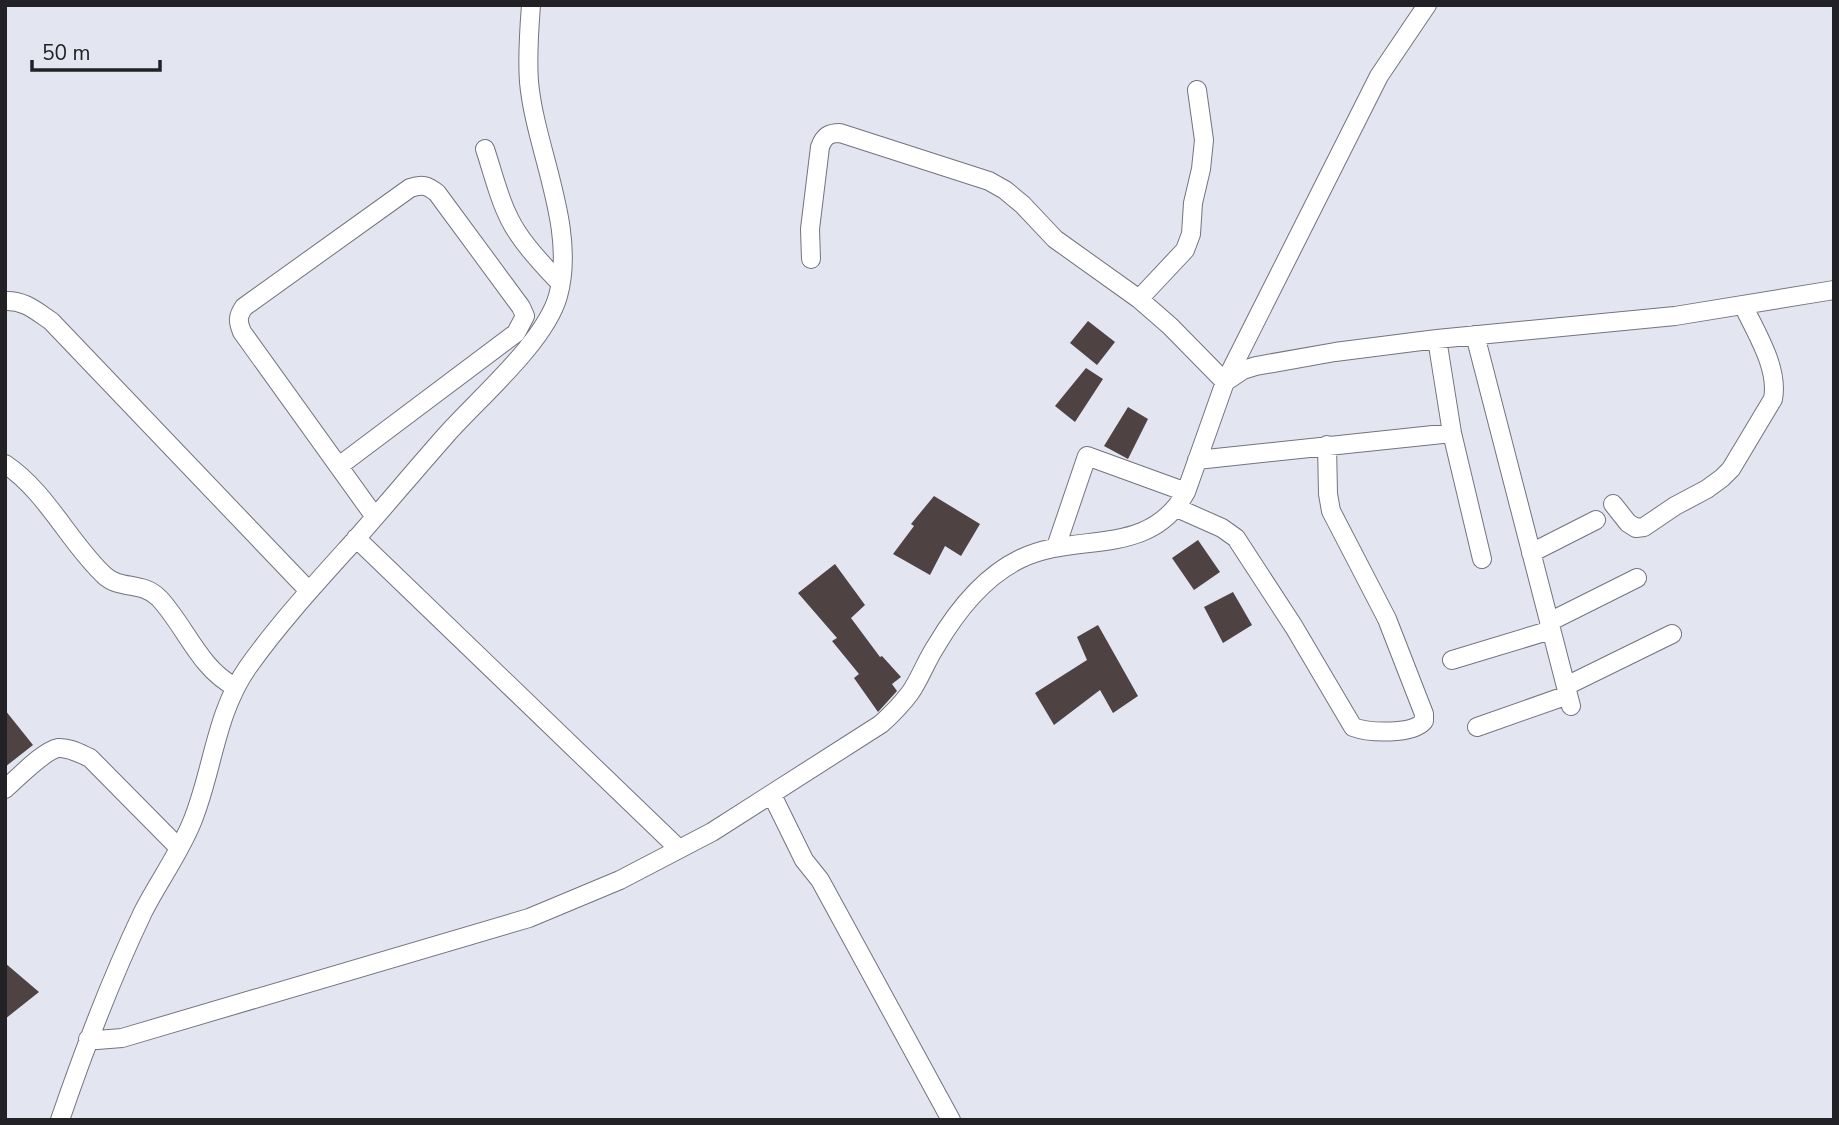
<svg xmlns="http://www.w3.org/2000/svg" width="1839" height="1125" font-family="'Nunito Sans',sans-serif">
<rect width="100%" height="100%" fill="#e3e5f0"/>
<path fill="#4e4342" d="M1088,321L1115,342L1097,365L1070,343Z
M1086,368L1103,379L1075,422L1055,406Z
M1128,407L1148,419L1128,459L1104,446Z
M934,496L980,524L961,556L945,546L930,575L893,554L914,526L911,524Z
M1198,540L1220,572L1194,590L1172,558Z
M835,564L865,605L851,618L880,657L882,656L901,677L892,684L897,691L878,712L854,678L859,674L832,641L837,638L798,593Z
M1233,592L1252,625L1223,643L1204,607Z
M1098,625L1138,696L1113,713L1100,690L1054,725L1035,693L1087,660L1077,637Z
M5,710L33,745L5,767Z
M5,963L39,992L5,1019Z"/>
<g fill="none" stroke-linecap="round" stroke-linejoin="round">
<g stroke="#72747e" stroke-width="20">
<path id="minor" d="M485,149C494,176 501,208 517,232C529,251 545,267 560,283
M811,259L810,229L820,147C824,136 829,133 840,133L989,181L1005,190L1023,205L1055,239L1139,299L1170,326L1225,382L1379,76L1427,5
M1139,299L1185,250L1191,234L1193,203L1201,169L1204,140L1197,90
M5,301C24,300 36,311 51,321L309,591
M1475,335L1571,706
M1437,339L1452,433L1482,559
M1197,460L1452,433
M5,464C47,492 70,544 105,576C121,590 142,581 159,598C186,627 199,668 235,687
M339,466L516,333L525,316L521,307L437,193C427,185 422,184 410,188L244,307C237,317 238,322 242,332L375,517
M1613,504L1628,523L1636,528L1644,527L1675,506L1707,489L1722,478L1731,469L1773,399C1779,368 1756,333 1743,305
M1177,508L1222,528L1236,538L1294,627L1353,727C1369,733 1412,735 1424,721V714L1387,619L1331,511L1328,494L1327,445
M356,538L679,849
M1056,547L1087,456L1186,492
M1531,553L1596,520
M1549,622L1637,578
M1452,660L1551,630
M1566,686L1672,634
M1477,727L1568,695
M5,789C17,779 43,751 58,748C69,747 81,754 90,758L179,848
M772,795L804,860L820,880L951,1120
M88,1039L97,1040L122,1038L529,918L620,880L712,832L881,724C891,715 901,705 910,693C920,679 926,661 936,646C956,612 983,577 1020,559C1077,531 1149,559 1186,492L1225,382L1243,370L1256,366L1335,352L1437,339L1675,316L1834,290
M60,1120C84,1050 111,979 143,912C158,882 179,854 192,822C213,771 215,714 248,667C280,622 318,581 355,540C386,505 416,469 447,434C480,397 545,342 558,296C577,228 535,149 529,82C527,56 529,31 531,5"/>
</g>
<use href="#minor" stroke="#fff" stroke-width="18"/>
</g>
<rect width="1839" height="1125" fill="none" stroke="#222226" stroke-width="14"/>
<path d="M32 60v10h128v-10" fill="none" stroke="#222226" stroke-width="3.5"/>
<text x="42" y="60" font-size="21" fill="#222226" stroke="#e3e5f0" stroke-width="5" paint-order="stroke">50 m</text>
</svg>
